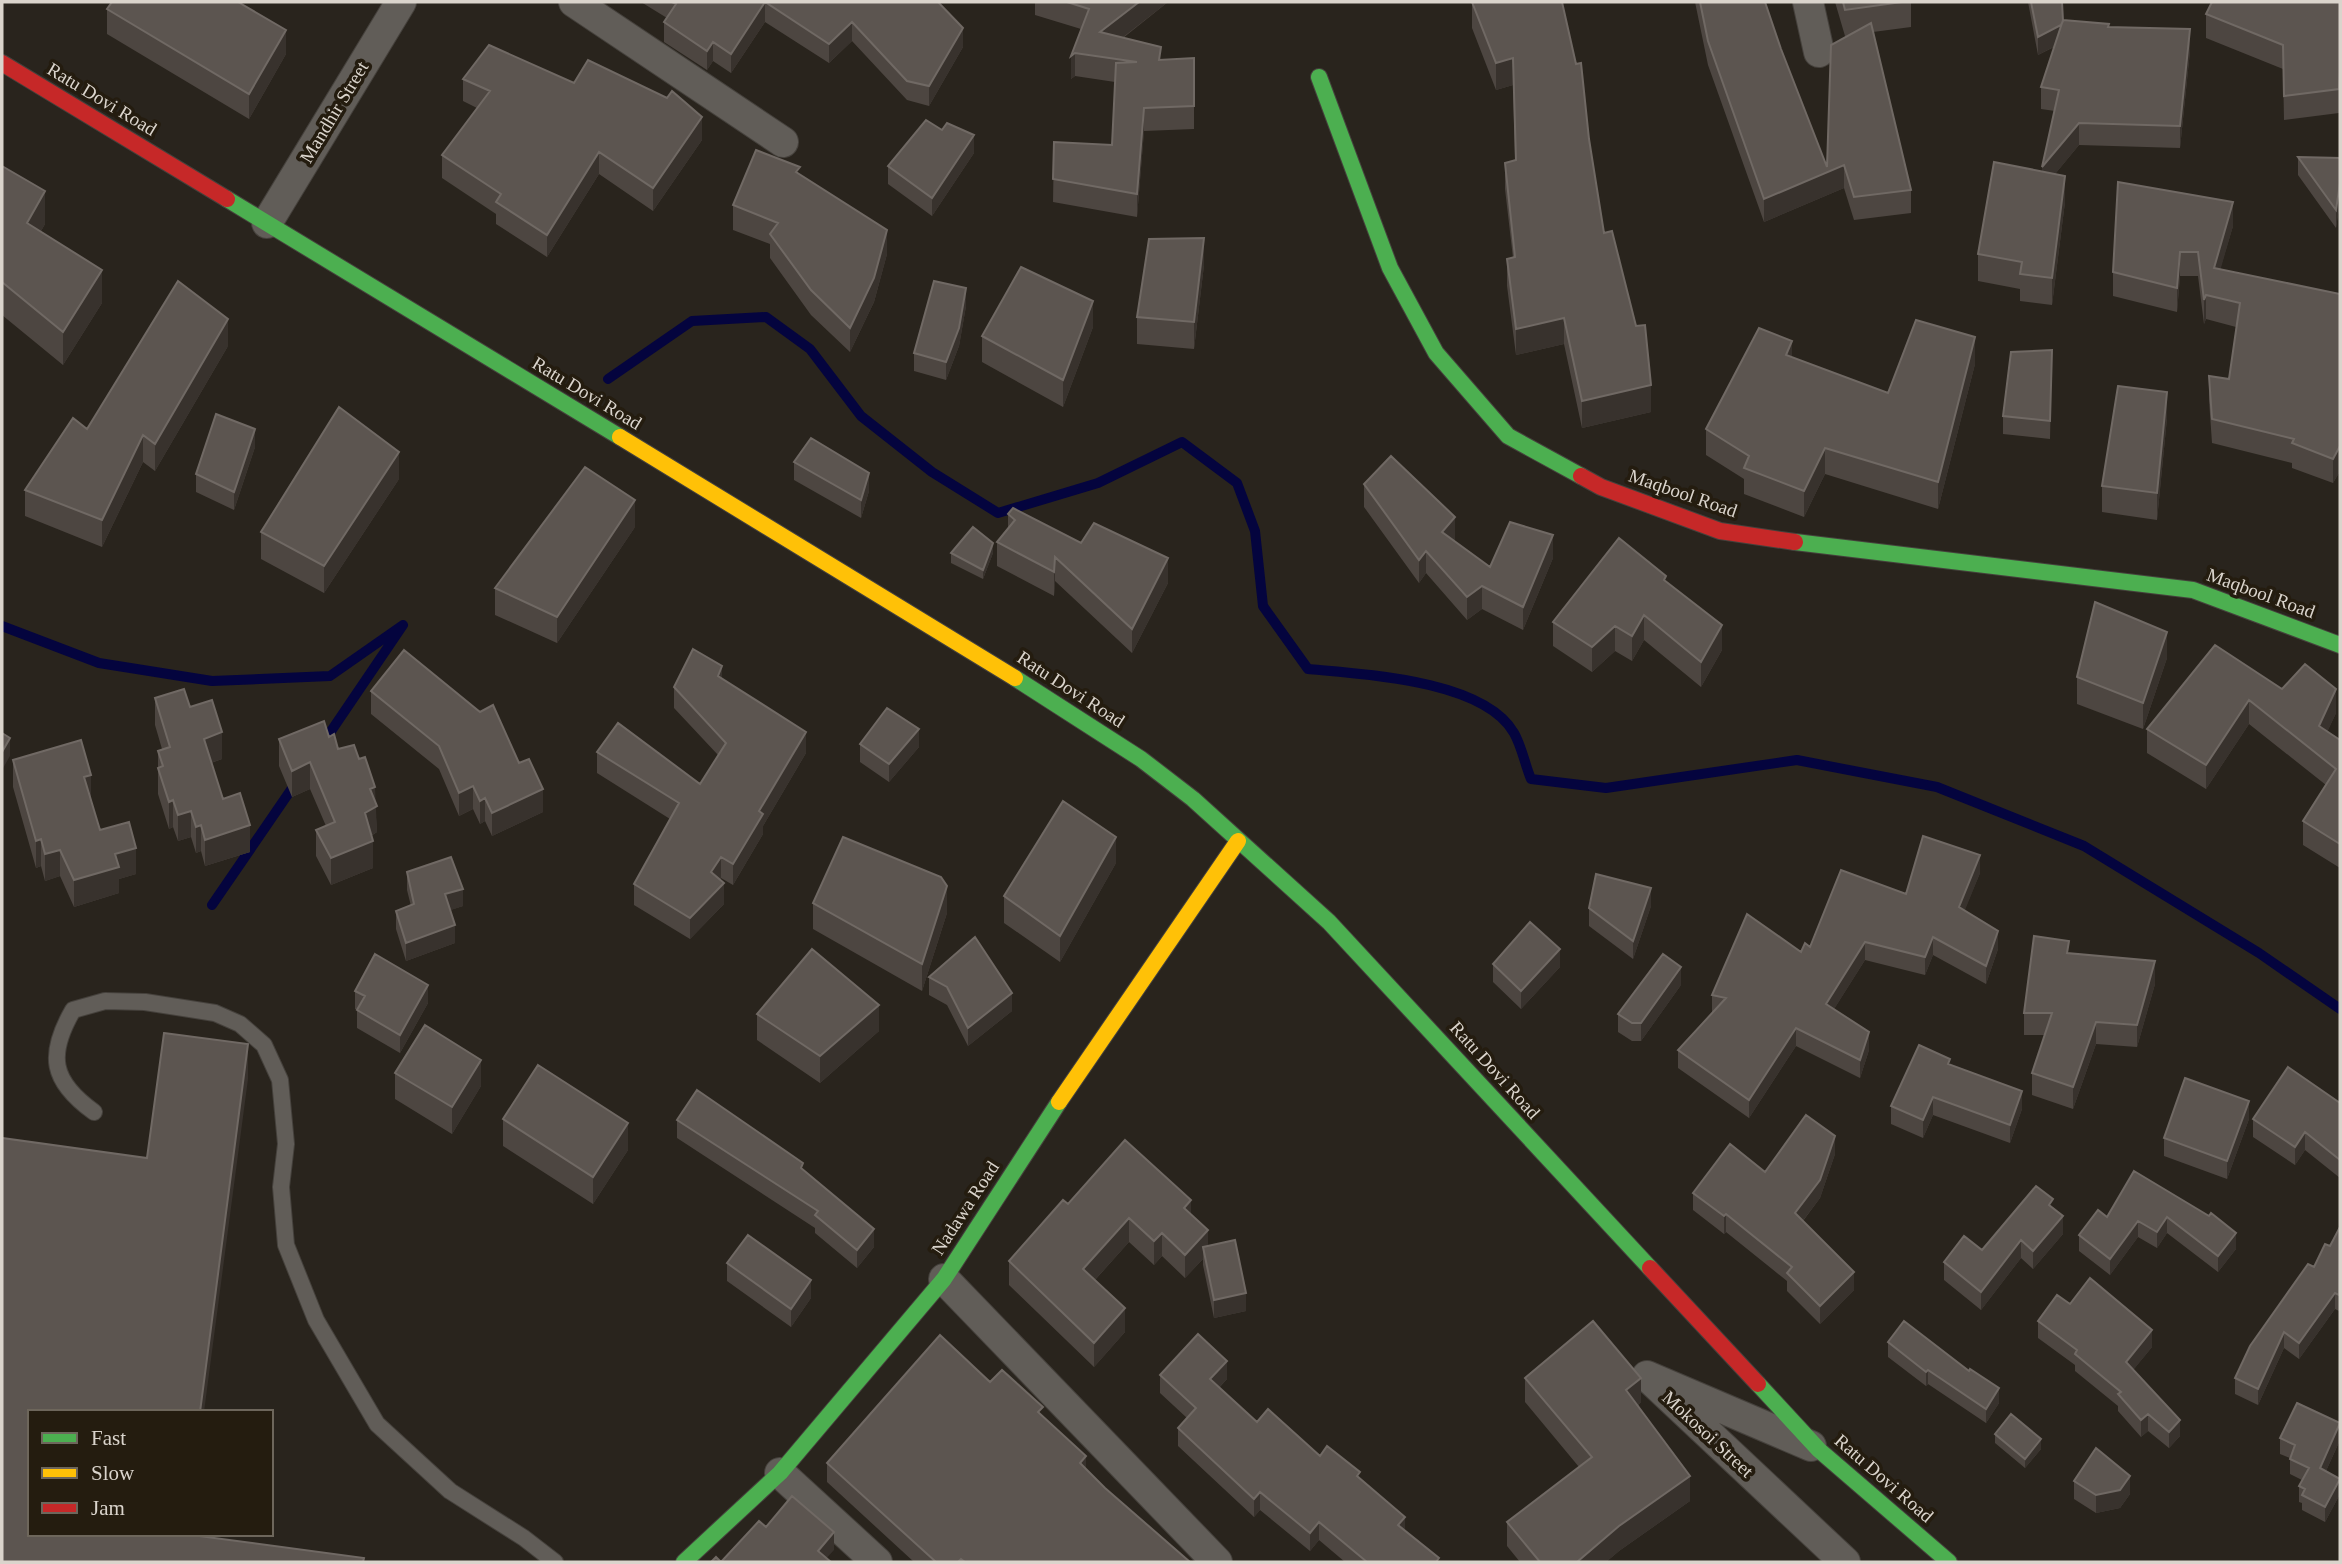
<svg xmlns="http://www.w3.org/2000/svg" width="2342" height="1564" font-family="Georgia,serif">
<rect width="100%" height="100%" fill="#29241d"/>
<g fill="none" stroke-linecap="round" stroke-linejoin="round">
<path stroke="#04043e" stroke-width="10" d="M608,379L692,321L766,317L810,349L861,416L932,472L998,513L1098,483L1182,442L1237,483L1255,531L1263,606L1308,669C1363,674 1484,680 1514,733C1522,747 1525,765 1531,779L1606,788L1797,760L1937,787L2084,846L2259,953L2340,1009
M2,626L99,663L212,681L330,676L403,625L321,746
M212,905L297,781"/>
<g stroke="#45413c" stroke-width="18">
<path id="lane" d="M94,1112C51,1081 47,1055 73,1010L105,1001L145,1002L215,1013L240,1024L264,1045L280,1080L286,1144L281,1187L286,1245L316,1320L377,1424L450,1491L524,1538L555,1562"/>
</g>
<g stroke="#45413c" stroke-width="32">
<path id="street" d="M574,2L783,142
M1808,2L1819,52
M267,223L401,2
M944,1279L1217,1562
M1811,1446L1647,1376L1845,1562
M780,1473L877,1562"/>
</g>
<g stroke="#45413c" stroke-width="18">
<path id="fast" d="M1319,77L1390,268L1436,353L1508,436L1581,476
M227,199L620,437
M1795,542L2193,590L2340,645
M1015,678L1141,759L1193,799L1329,922L1650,1268
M1758,1384L1819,1450L1949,1562
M684,1562L780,1473L944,1279L1059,1102"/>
</g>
<g stroke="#45413c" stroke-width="18">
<path id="slow" d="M620,437L1015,678
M1059,1102L1238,841"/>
</g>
<g stroke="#45413c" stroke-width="18">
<path id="jam" d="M2,63L227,199
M1581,476L1601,487L1720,531L1795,542
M1650,1268L1758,1384"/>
</g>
<use href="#lane" stroke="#615d58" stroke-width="16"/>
<use href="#street" stroke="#615d58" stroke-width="30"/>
<use href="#fast" stroke="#4caf50" stroke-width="16"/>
<use href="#slow" stroke="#ffc107" stroke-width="16"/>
<use href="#jam" stroke="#c62828" stroke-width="16"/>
</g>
<path fill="#4d4641" d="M641,2H938L963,47L929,106L907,100L852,41L829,63L765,22L731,73L713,61L707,70L664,42V22L667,18Z
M1035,2H1168L1123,38L1161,60L1194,58V129L1144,131L1137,217L1053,202L1054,142L1112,145L1115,82L1075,76L1071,79V56L1081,29L1035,15Z
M1472,2L1589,139L1604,233L1651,412L1582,428L1564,344L1516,355L1507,286V259L1513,258L1505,189V163L1515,160L1513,85L1496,90L1472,28Z
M1695,2H1765L1781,49L1827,167L1848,36H1845L1835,2H1911V27L1873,32L1911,190V213L1854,220L1844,188L1764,222L1708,65Z
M2028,2H2062L2063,21L2109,27L2190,51L2180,148L2079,145L2055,174L2065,202L2052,305L2020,301V289L1978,281V254L2042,171L2055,111L2041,109V87L2054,47L2038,55Z
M2340,2V96L2339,113L2284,120L2283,69L2206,38V14Z
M107,9L286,54L249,119L107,34Z
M463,79L702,140L653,211L599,174L547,257L496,224V214L442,178V155L477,108L463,101Z
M942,130L974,153L932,216L888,184V166Z
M2298,157L2340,158V201L2336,228L2298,175Z
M2,166L45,224L41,231L102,303L63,365L2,315Z
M800,175L887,254L874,302L850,352L811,315L770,258V244L733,230V205Z
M2233,226L2220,269L2340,294V471L2333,483L2292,468V463L2212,443L2209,400V376L2229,379L2236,327L2206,319L2204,324L2198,276H2180L2177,312L2113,296V272Z
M1204,265L1194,349L1137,344V317Z
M966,306L959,346L946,380L914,371V353Z
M1093,327L1063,407L982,362V336Z
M228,346L155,471L143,462L102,547L25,516V490L87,429Z
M2052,350L2050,439L2003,434V416Z
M1792,357L1888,393L1975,364L1938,509L1825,474L1804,517L1744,494V479L1706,455V429Z
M2167,418L2157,520L2102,512V486Z
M255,447L234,510L196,492V474Z
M794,462L869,491L861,518L794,480Z
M399,479L324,593L261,559V532Z
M1364,484L1455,540L1454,541L1490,567L1553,558L1523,630L1482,609L1467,620L1426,573L1419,583L1364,507Z
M1008,514L1081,543L1168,583L1132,653L1055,581L1054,596L997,566V542L1008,528Z
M635,527L557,643L495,615V588Z
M951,553H993L983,579L951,563Z
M1666,581L1722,650L1701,687L1644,640L1632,661L1615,651L1592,672L1553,646V622Z
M2167,658L2143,729L2077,704V677Z
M722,679L806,753L763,826V834L733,885L721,878L720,880L724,904L690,939L634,905V884L670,819L597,773V752L700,784L718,755L674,708V687Z
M2282,689L2336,713L2327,732L2340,740V868L2303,845V821L2326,785L2249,724L2206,789L2147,753V729Z
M371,691L519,763L543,812L492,836L485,821L480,824L473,809L459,816L439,769L371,714Z
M155,698L190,707L222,759L211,763L223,799L250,852L205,866L201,851L196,853L191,837L178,841L173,827L169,829L158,794V751L162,749L155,725Z
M329,737L375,803L377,832L371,836L373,868L331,885L316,856V830L326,826L310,789L292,797L279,766V739Z
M860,744L919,747L889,782L860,762Z
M13,760L91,799L100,830L136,874L119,879V893L74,907L60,876L45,881L41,866L36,868L13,787Z
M1116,863L1060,962L1004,923V896Z
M407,872L463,906L450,910L455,943L406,961L396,929V911L411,906L407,890Z
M1980,873L1964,911L1998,949L1986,984L1933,955L1925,975L1865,960L1834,1009L1869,1050L1860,1078L1796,1046L1749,1118L1678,1068V1050L1712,1013V995L1810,947Z
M813,903L947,913L922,991L813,929Z
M1651,906L1633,959L1589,926V908Z
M2069,954L2155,984L2137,1047L2096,1044L2073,1109L2032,1095V1073L2045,1035H2024V1013Z
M1493,964L1560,967L1521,1009L1493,982Z
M929,977L1012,1011L968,1046L947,1005L929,995Z
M1681,985L1641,1041H1632L1618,1032V1014Z
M355,991L428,1003L400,1053L357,1028V1010L355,1009Z
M757,1014L879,1031L820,1083L757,1040Z
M1950,1065L2022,1109L2010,1143L1933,1115L1923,1138L1891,1124V1106Z
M395,1073L481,1086L452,1134L395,1099Z
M2340,1103V1178L2305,1150L2295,1165L2253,1137V1119Z
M503,1119L628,1150L593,1204L503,1146Z
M2249,1119L2227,1179L2164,1156V1138Z
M677,1120L874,1247L857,1268L815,1233V1228L677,1138Z
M1835,1154L1820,1198L1803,1221L1854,1290L1820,1324L1787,1291V1281L1726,1232L1724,1234L1693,1210V1193L1765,1172Z
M2134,1171L2236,1249L2218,1272L2167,1233L2157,1248L2138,1237L2110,1275L2079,1251V1235L2107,1217Z
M1068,1204L1191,1215L1246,1311L1214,1318L1203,1265V1259L1185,1278L1162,1256L1154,1265L1129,1242L1095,1280L1125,1332L1094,1367L1009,1285V1261Z
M2053,1208L2063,1234L2033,1269L2021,1258L1981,1310L1944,1280V1262L1982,1250Z
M2340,1227L2339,1311L2335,1309L2299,1359L2284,1348L2258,1405L2235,1394V1378L2330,1246Z
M727,1263L811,1298L791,1327L727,1281Z
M2070,1304L2152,1347L2133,1370L2180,1436L2169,1448L2148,1431L2141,1437L2118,1411V1406L2075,1371V1365L2038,1338V1321Z
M1888,1342L1969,1371L1999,1403L1986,1423L1928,1384L1926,1386L1888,1357Z
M1160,1375L1227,1379L1219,1388L1257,1422L1360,1479L1405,1530L1439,1562H1345L1319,1540L1310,1551L1260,1510L1254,1517L1178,1446V1428L1187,1418L1160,1393Z
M1525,1378L1641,1402L1638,1405L1690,1501L1619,1551L1606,1562H1520L1507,1546V1522L1579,1467L1525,1402Z
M990,1382L1043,1416L1086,1470L1105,1488L1190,1562H914L827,1482V1463Z
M2340,1423V1440L2326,1471L2340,1494L2325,1522L2302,1510V1503L2299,1502V1486L2302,1480L2290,1474V1458L2280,1454V1438Z
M1995,1434L2041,1449L2025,1468L1995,1443Z
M2074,1481L2130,1494L2120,1508L2096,1513L2074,1499Z"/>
<path fill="#38322d" d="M765,2V22L731,73V54Z
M1139,2H1168L1100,55V32Z
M852,22V41L829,63V44Z
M2063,24V42L2038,55V37Z
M963,28V47L929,106V86Z
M2190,29V51L2180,148V126Z
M286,30V54L249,119V94Z
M713,42V61L707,70V51Z
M1075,53V76L1071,79V56Z
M1513,58V85L1496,90V63Z
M2340,72V96L2339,113V89Z
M1144,108V131L1137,217V194Z
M702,117V140L653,211V188Z
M2079,123V145L2042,190V167Z
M974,135V153L932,216V198Z
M599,152V174L547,257V235Z
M1844,165V188L1764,222V199Z
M2065,176V202L2052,305V278Z
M2340,183V201L2336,228V210Z
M45,191V224L27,255V223Z
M2233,202V226L2214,292V268Z
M887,230V254L874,302L850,352V328Z
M1204,238V265L1194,349V322Z
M2180,252V276L2177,312V288Z
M102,270V303L63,365V332Z
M966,288V306L959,346L946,380V362Z
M2206,295V319L2204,324V300Z
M1093,301V327L1063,407V380Z
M1564,318V344L1516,355V329Z
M228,319V346L155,471V444Z
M1975,337V364L1938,509V482Z
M1792,341V368L1786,355Z
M1651,385V412L1582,428V401Z
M2167,392V418L2157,520V493Z
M255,429V447L234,510V492Z
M143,435V462L102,547V520Z
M2340,446V471L2333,483V459Z
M1825,448V474L1804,517V491Z
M399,452V479L324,593V566Z
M869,473V491L861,518V500Z
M635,500V527L557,643V617Z
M1455,517V540L1442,555V532Z
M1553,535V558L1523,630V607Z
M993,543V553L983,579V570Z
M1426,551V573L1419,583V560Z
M1055,557V581L1054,596V572Z
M1168,558V583L1132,653V629Z
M1482,586V609L1467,620V597Z
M1644,615V640L1632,661V636Z
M1722,625V650L1701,687V662Z
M1615,626V651L1592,672V647Z
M2167,632V658L2143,729V703Z
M722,666V687L718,676Z
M2336,689V713L2319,750V726Z
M2249,700V724L2206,789V765Z
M919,729V747L889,782V764Z
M222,732V759L204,765V739Z
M806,732V753L763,826V834L733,885V864L759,811Z
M10,738V756L2,770V752Z
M310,762V789L292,797V771Z
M91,775V802L84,777Z
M473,786V809L459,816V793Z
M375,787L377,832L365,839V813L370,789Z
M543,789V812L492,836V813Z
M485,798V821L480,824V801Z
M173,800V827L169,829V802Z
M191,811V837L178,841V815Z
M201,825V851L196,853V827Z
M250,825V852L205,866V840Z
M1116,837V863L1060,962V936Z
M41,839V866L36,868V841Z
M373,841V868L331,885V858Z
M136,848V874L119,879V893L74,907V880L115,854Z
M60,850V876L45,881V854Z
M1980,855V873L1959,925V907Z
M721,857V878L711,893V872Z
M724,883V904L690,939V918Z
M947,886V913L922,991V964Z
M1651,888V906L1633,959V941Z
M463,889V906L445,912V894Z
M455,925V943L406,961V943Z
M1998,931V949L1986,984V966Z
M1933,937V955L1925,975V957Z
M1865,942V960L1826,1022V1004Z
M1560,949V967L1521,1009V991Z
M2155,961V984L2137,1047V1025Z
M1681,967V985L1641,1041V1023Z
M428,985V1003L400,1053V1035Z
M1012,993V1011L968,1046V1028Z
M879,1005V1031L820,1083V1056Z
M2096,1022V1044L2073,1109V1087Z
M1796,1028V1046L1749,1118V1100Z
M1869,1032V1050L1860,1078V1060Z
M248,1044V1079L204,1412H200Z
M481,1060V1086L452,1134V1107Z
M2022,1091V1109L2010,1143V1125Z
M1933,1097V1115L1923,1138V1120Z
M2249,1101V1119L2227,1179V1161Z
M628,1123V1150L593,1204V1177Z
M2305,1132V1150L2295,1165V1147Z
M1835,1136V1154L1820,1198L1795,1231V1213Z
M1191,1200V1224L1184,1208Z
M1726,1214V1232L1724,1234V1216Z
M2063,1216V1234L2033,1269V1251Z
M2167,1217V1233L2157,1248V1232Z
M1129,1218V1242L1083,1293V1269Z
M2138,1221V1237L2110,1275V1259Z
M874,1229V1247L857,1268V1250Z
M1208,1230V1254L1203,1247V1259L1185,1278V1255Z
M1162,1233V1256L1154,1265V1241Z
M2236,1233V1249L2218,1272V1256Z
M2021,1240V1258L1981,1310V1292Z
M1854,1272V1290L1820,1324V1306Z
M811,1280V1298L791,1327V1309Z
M1246,1293V1311L1214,1318V1300Z
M2335,1293V1309L2299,1359V1343Z
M1125,1308V1332L1094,1367V1343Z
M2152,1330V1347L2126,1379V1362Z
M2284,1332V1348L2258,1405V1389Z
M1227,1361V1379L1210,1397V1379Z
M1928,1370V1384L1926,1386V1372Z
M1641,1378V1402L1626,1414V1390Z
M1999,1388V1403L1986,1423V1409Z
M2148,1414V1431L2141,1437V1420Z
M2180,1420V1436L2169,1448V1432Z
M2340,1424V1440L2320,1484V1468Z
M2041,1439V1449L2025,1468V1459Z
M1086,1456V1475L1080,1463Z
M1690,1476V1501L1619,1551L1606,1562H1577L1619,1526Z
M2130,1476V1494L2120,1508L2096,1513V1495Z
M2340,1479V1494L2325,1522V1507Z
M1260,1492V1510L1254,1517V1499Z
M1405,1517V1535L1398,1525Z
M1319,1522V1540L1310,1551V1533Z
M834,1532V1550L823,1562L818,1551Z"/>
<path fill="#5c5550" stroke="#706964" stroke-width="2" d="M112,2H238L286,30L249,94L107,9Z
M672,2H938L963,28L929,86L907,81L852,22L829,44L765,2L731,54L713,42L707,51L664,22L676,4Z
M1067,2H1139L1100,32L1161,47L1159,60L1194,58V106L1144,108L1137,194L1053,179L1054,142L1112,145L1116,63L1137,62L1075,53L1071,56L1089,9Z
M1472,2H1562L1576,64L1581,63L1589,139L1604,233L1612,231L1636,326L1645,325L1651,385L1582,401L1564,318L1516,329L1507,259L1515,257L1505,163L1516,160L1513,58L1496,63Z
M1700,2H1765L1781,49L1827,167L1831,45L1871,23L1911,190L1854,197L1844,165L1764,199L1708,41Z
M1843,2H1902L1845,10Z
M2031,2H2062L2063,21L2061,25L2038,37Z
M2212,2H2340V72L2339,89L2284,96L2283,45L2206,14Z
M2063,20L2109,24L2108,27L2190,29L2180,126L2079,123L2042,167L2059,90L2041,87Z
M489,45L574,83L588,60L667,98L672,91L702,117L653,188L599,152L547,235L496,202L501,194L442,155L490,91L463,79Z
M926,120L942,130L947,123L974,135L932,198L888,166Z
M756,150L800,167L796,172L887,230L874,278L850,328L811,290L770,234L778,223L733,205Z
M2298,157L2340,158V183L2336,210Z
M1994,162L2065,176L2052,278L2020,274L2022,262L1978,254Z
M2,166L45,191L27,223L102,270L63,332L2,282Z
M2118,182L2233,202L2214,268L2340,294V446L2333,459L2292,443L2294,439L2212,419L2209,376L2229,379L2240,303L2206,295L2204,300L2198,252H2180L2177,288L2113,272Z
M1204,238L1194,322L1137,317L1149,239Z
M1021,267L1093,301L1063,380L982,336Z
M178,281L228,319L155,444L143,435L102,520L25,490L73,418L87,429Z
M934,281L966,288L959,328L946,362L914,353Z
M1916,320L1975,337L1938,482L1825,448L1804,491L1744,468L1749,456L1706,429L1759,328L1792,341L1786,355L1888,393Z
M2052,350L2050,421L2003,416L2011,352Z
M2118,386L2167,392L2157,493L2102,486Z
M339,407L399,452L324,566L261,532Z
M216,414L255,429L234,492L196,474Z
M811,438L869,473L861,500L794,462Z
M1391,456L1455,517L1442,532L1490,567L1510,522L1553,535L1523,607L1482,586L1467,597L1426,551L1419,560L1364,484Z
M585,467L635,500L557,617L495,588Z
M1013,508L1081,543L1094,523L1168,558L1132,629L1055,557L1054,572L997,542L1015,520L1008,514Z
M973,527L993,543L983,570L951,553Z
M1619,538L1666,576L1664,580L1722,625L1701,662L1644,615L1632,636L1615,626L1592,647L1553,622Z
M2095,602L2167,632L2143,703L2077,677Z
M2215,645L2282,689L2305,664L2336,689L2319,726L2340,740V844L2303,821L2336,769L2249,700L2206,765L2147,729Z
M693,649L722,666L718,676L806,732L759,811L763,814L733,864L721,857L711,872L724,883L690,918L634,884L679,803L597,752L618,723L700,784L726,743L674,687Z
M404,650L480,712L493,705L519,763L529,759L543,789L492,813L485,798L480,801L473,786L459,793L439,746L371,691Z
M184,689L190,707L212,700L222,732L204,739L223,799L240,793L250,825L205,840L201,825L196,827L191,811L178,815L173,800L169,802L158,768L163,766L158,751L170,747L155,698Z
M887,708L919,729L889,764L860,744Z
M324,721L329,737L334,734L338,749L354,745L359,759L365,757L375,787L370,789L377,806L365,813L373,841L331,858L316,830L335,822L310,762L292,771L279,739Z
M2,733L10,738L2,752Z
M81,740L91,775L84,777L100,830L129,822L136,848L115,854L119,867L74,880L60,850L45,854L41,839L36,841L13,760Z
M1063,801L1116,837L1060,936L1004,896Z
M1923,836L1980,855L1959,907L1998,931L1986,966L1933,937L1925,957L1865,942L1826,1004L1869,1032L1860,1060L1796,1028L1749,1100L1678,1050L1726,998L1712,995L1747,914L1801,952L1805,943L1810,947L1841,870L1906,894Z
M843,837L941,877L947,886L922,964L813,903Z
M451,857L463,889L445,894L455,925L406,943L396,911L414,904L407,872Z
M1596,874L1651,888L1633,941L1589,908Z
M1530,922L1560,949L1521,991L1493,964Z
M2034,936L2069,941L2067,953L2155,961L2137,1025L2096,1022L2073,1087L2032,1073L2052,1013H2024Z
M975,937L1012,993L968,1028L947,987L929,977Z
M812,949L879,1005L820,1056L757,1014Z
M375,954L428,985L400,1035L357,1010L365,996L355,991Z
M1663,954L1681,967L1641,1023H1632L1618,1014Z
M425,1025L481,1060L452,1107L395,1073Z
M164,1033L248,1044L200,1412H30V1534H184L364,1558L363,1562H2V1138L147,1158Z
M1919,1045L1950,1059L1948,1064L2022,1091L2010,1125L1933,1097L1923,1120L1891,1106Z
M538,1065L628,1123L593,1177L503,1119Z
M2288,1067L2340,1103V1160L2305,1132L2295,1147L2253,1119Z
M2185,1078L2249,1101L2227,1161L2164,1138Z
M697,1090L803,1163L801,1168L874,1229L857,1250L815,1215L818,1211L677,1120Z
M1806,1115L1835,1136L1820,1180L1795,1213L1854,1272L1820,1306L1787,1273L1792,1267L1726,1214L1724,1216L1693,1193L1730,1144L1765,1172Z
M1125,1140L1191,1200L1184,1208L1208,1230L1185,1255L1162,1233L1154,1241L1129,1218L1083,1269L1125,1308L1094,1343L1009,1261L1063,1200L1068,1204Z
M2134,1171L2209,1216L2211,1213L2236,1233L2218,1256L2167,1217L2157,1232L2138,1221L2110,1259L2079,1235L2098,1210L2107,1217Z
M2036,1186L2053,1199L2049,1205L2063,1216L2033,1251L2021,1240L1981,1292L1944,1262L1964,1236L1982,1250Z
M2340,1227L2339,1295L2335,1293L2299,1343L2284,1332L2258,1389L2235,1378L2250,1346L2308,1264L2314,1267L2325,1244L2330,1246Z
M748,1235L811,1280L791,1309L727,1263Z
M1235,1240L1246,1293L1214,1300L1203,1247Z
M2090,1278L2152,1330L2126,1362L2180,1420L2169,1432L2148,1414L2141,1420L2118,1394L2121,1392L2075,1354L2077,1350L2038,1321L2057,1295L2070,1304Z
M1593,1321L1641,1378L1626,1390L1690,1476L1619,1526L1577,1562H1540L1507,1522L1592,1457L1525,1378Z
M1904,1321L1969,1371L1970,1369L1999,1388L1986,1409L1928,1370L1926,1372L1888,1342Z
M1198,1334L1227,1361L1210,1379L1257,1422L1268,1409L1320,1456L1327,1446L1360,1472L1357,1476L1405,1517L1398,1525L1439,1558L1436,1562H1367L1319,1522L1310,1533L1260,1492L1254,1499L1178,1428L1196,1408L1160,1375Z
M940,1335L990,1382L1002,1370L1043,1407L1038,1412L1086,1456L1080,1463L1105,1488L1190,1562H965L961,1559L958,1562H936L827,1463Z
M2297,1403L2340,1423L2320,1468L2340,1479L2325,1507L2302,1495L2305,1489L2299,1486L2309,1468L2290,1459L2295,1445L2280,1438Z
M2011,1414L2041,1439L2025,1459L1995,1434Z
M2096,1448L2130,1476L2120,1490L2096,1495L2074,1481Z
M792,1496L834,1532L818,1551L831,1562H711L716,1557L721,1562L759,1521L766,1527Z"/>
<g text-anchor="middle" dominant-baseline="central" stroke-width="7" stroke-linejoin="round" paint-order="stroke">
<g font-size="19" fill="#dad4cc" stroke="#241c0f">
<text transform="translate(102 99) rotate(31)">Ratu Dovi Road</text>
<text transform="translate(334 112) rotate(-59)">Mandhir Street</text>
<text transform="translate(587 393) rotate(31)">Ratu Dovi Road</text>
<text transform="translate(1683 493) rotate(19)">Maqbool Road</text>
<text transform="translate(2261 593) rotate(20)">Maqbool Road</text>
<text transform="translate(1071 689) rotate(33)">Ratu Dovi Road</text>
<text transform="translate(1495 1070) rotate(48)">Ratu Dovi Road</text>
<text transform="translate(965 1208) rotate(-57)">Nadawa Road</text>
<text transform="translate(1708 1434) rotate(43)">Mokosoi Street</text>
<text transform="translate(1884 1478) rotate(41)">Ratu Dovi Road</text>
</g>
</g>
<rect width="2342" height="1564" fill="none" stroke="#dad4cc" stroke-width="7"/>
<rect x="28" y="1410" width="245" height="126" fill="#241c0f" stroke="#6d665b" stroke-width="2"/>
<rect x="42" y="1433" width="35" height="10" fill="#4caf50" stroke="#6d665b" stroke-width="2"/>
<text x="91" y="1445" font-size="21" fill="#dad4cc">Fast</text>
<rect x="42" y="1468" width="35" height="10" fill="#ffc107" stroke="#6d665b" stroke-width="2"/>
<text x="91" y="1480" font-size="21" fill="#dad4cc">Slow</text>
<rect x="42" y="1503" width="35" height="10" fill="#c62828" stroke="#6d665b" stroke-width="2"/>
<text x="91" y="1515" font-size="21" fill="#dad4cc">Jam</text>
</svg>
